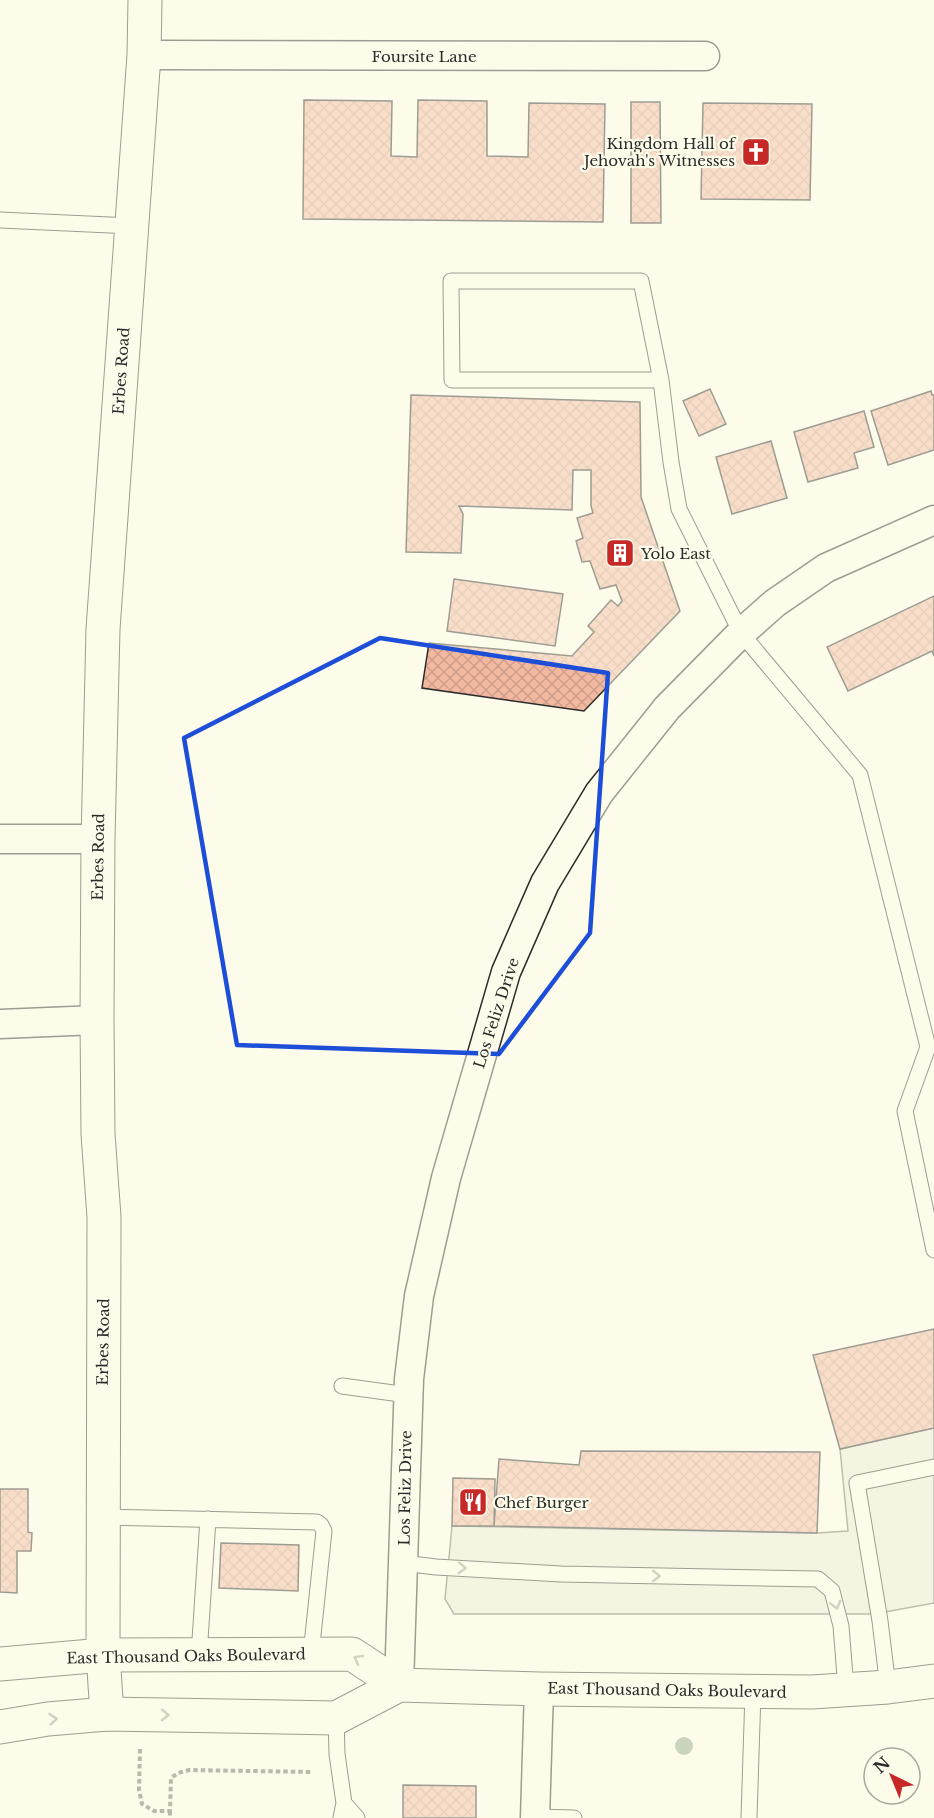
<svg xmlns="http://www.w3.org/2000/svg" width="934" height="1818" font-family="'Libre Baskerville',serif">
<defs>
<pattern id="building-cross-hatch" width="8" height="8" patternUnits="userSpaceOnUse" patternTransform="scale(1.5)"><rect width="8" height="8" fill="#f2b8a0"/><path d="M0 0l8 8M0 8l8-8" fill="none" stroke="#d09e8a"/></pattern>
</defs>
<rect width="100%" height="100%" fill="#fdfbea"/>
<path fill="#eceadb" stroke="#74746e" stroke-width="1.5" d="M934,1428V1603L874,1614H454L445,1599L452,1526L817,1533L848,1531L840,1449Z"/>
<path fill="url(#building-cross-hatch)" stroke="#2b2b2b" stroke-width="1.5" d="M304,100L392,101L391,156L417,157L418,100L487,101V156L528,157L529,103L605,104L603,222L303,219Z
M631,102H660L661,223H631Z
M703,103L812,104L810,200L701,199Z
M710,389L726,424L699,436L683,401Z
M931,391L932,395H934V450L888,465L871,411Z
M411,395L640,402L641,497L680,611L584,711L422,688L429,643L572,656L594,632L588,626L611,600L618,606L622,601L616,585L600,589L590,561L582,562L576,541L583,538L577,518L593,513L591,506V470H573L572,510L459,506L463,514L461,553L406,552Z
M864,411L874,447L854,453L858,468L808,482L794,432Z
M771,441L787,498L732,514L716,457Z
M454,579L563,594L555,646L447,631Z
M934,596V656L932,651L848,691L827,647Z
M934,1329V1428L840,1449L813,1355Z
M581,1451L820,1452L817,1533L494,1526L499,1459L579,1465Z
M453,1478L495,1479L494,1526H452Z
M0,1489H28V1532L32,1533L31,1551H17V1593L0,1592Z
M221,1543L299,1545L298,1591L219,1588Z
M403,1785L476,1786V1818H403Z"/>
<g fill="none" stroke-linecap="round" stroke-linejoin="round">
<g stroke="#2b2b2b" stroke-width="17">
<path id="service" d="M0,220L132,226
M661,380H452L451,281H641L661,380L671,462L679,509L741,633L860,775L928,1047L905,1111L934,1250
M342,1386L408,1395
M103,1517L317,1522L321,1525L324,1531L311,1654
M403,1563L436,1567L561,1574L818,1579L832,1591L841,1626L846,1689
M199,1655L208,1519
M888,1687L880,1621L857,1483L934,1467
M336,1718L337,1754L344,1803L341,1818
M344,1803L357,1818
M535,1817L574,1818
M749,1818L753,1692"/>
</g>
<g stroke="#2b2b2b" stroke-width="31">
<path id="minor" d="M144,55L705,56
M0,839H98
M0,1024L97,1020
M399,1685L409,1379L419,1296L446,1178L506,972L545,883L599,793L667,708L741,633L775,603L826,568L934,520
M535,1818L539,1689"/>
</g>
<g stroke="#2b2b2b" stroke-width="35">
<path id="tertiary" d="M107,1714L103,1655L104,1217L98,1134L97,1020L98,839L103,629L144,55L145,0"/>
</g>
<g stroke="#2b2b2b" stroke-width="35">
<path id="primary" d="M0,1664L103,1655L352,1654L399,1685
M0,1727L48,1719L107,1714L336,1718L399,1685L539,1689L812,1692L888,1687L934,1681"/>
</g>
<path stroke="#6a6964" stroke-width="4" stroke-dasharray="4.5 3" stroke-linecap="butt" d="M140,1749L139,1790L142,1804L154,1811H170L171,1778L178,1773L189,1770L312,1772
M170,1811V1818"/>
<use href="#service" stroke="#fdfbea" stroke-width="15"/>
<use href="#minor" stroke="#fdfbea" stroke-width="28"/>
<use href="#tertiary" stroke="#fdfbea" stroke-width="33"/>
<use href="#primary" stroke="#fdfbea" stroke-width="33"/>
</g>
<circle fill="#8ea78a" cx="684" cy="1746" r="9"/>
<defs><path id="oneway-chevron" d="M-2-3.5L2.5 0L-2 3.5" fill="none" stroke-width="1.6" stroke-linecap="round" stroke-linejoin="round" transform="scale(1.5)"/></defs>
<g stroke="#9e9d94">
<use href="#oneway-chevron" transform="translate(462 1568) rotate(3)"/>
<use href="#oneway-chevron" transform="translate(656 1576) rotate(1)"/>
<use href="#oneway-chevron" transform="translate(836 1605) rotate(76)"/>
<use href="#oneway-chevron" transform="translate(358 1659) rotate(-151)"/>
<use href="#oneway-chevron" transform="translate(165 1715) rotate(1)"/>
<use href="#oneway-chevron" transform="translate(53 1719) rotate(-6)"/>
</g>
<path d="M0 0H934V1818H0ZM380,638L608,673L590,933L499,1054L237,1045L184,738Z" fill="#fdfbea" fill-opacity=".55" fill-rule="evenodd"/>
<path fill="none" stroke="#1d4ed8" stroke-width="4.5" stroke-linejoin="round" d="M380,638L608,673L590,933L499,1054L237,1045L184,738Z"/>
<defs>
<g id="church-square" transform="scale(1.5)"><rect x="-9" y="-9" width="18" height="18" rx="4" fill="#c62828" stroke="#fdfbea"/><path d="M-1.2-6h2.4v3.5h3.3v2.4h-3.3V6h-2.4V-.1h-3.3v-2.4h3.3Z" fill="#fff"/></g>
<g id="building-square" transform="scale(1.5)"><rect x="-9" y="-9" width="18" height="18" rx="4" fill="#c62828" stroke="#fdfbea"/><path d="M-4-6H4V6H1V3H-1V6H-4ZM-2.5-4.3h1.7v1.8h-1.7ZM.8-4.3h1.7v1.8H.8ZM-2.5-1h1.7V.8h-1.7ZM.8-1h1.7V.8H.8Z" fill="#fff"/></g>
<g id="restaurant-square" transform="scale(1.5)"><rect x="-9" y="-9" width="18" height="18" rx="4" fill="#c62828" stroke="#fdfbea"/><path d="M-5-6h1v4h1v-4h1v4h1v-4h1v5L-1.5 .5V6h-2V.5L-5-1ZM5-6V6H3V1.5H1.5Q1.5-4 5-6Z" fill="#fff"/></g>
</defs>
<g fill-rule="evenodd">
<use href="#church-square" x="756" y="152"/>
<use href="#building-square" x="620" y="553"/>
<use href="#restaurant-square" x="473" y="1502"/>
</g>
<g text-anchor="middle" dominant-baseline="central" stroke-width="4.5" stroke-linejoin="round" paint-order="stroke">
<g font-size="15" fill="#2b2b2b" stroke="#fdfbea">
<text x="424" y="56">Foursite Lane</text>
<text transform="translate(121 371) rotate(-86)">Erbes Road</text>
<text transform="translate(98 857) rotate(-89)">Erbes Road</text>
<text transform="translate(496 1013) rotate(-72)">Los Feliz Drive</text>
<text transform="translate(103 1342) rotate(-89)">Erbes Road</text>
<text transform="translate(405 1488) rotate(-89)">Los Feliz Drive</text>
<text transform="translate(186 1656) rotate(-1)">East Thousand Oaks Boulevard</text>
<text transform="translate(667 1690) rotate(1)">East Thousand Oaks Boulevard</text>
</g>
<g font-size="15" fill="#2b2b2b" stroke="#fdfbea" text-anchor="start">
<text x="735" y="143" text-anchor="end">Kingdom Hall of<tspan x="735" dy="17">Jehovah's Witnesses</tspan></text>
<text x="641" y="553">Yolo East</text>
<text x="494" y="1502">Chef Burger</text>
</g>
</g>
<g transform="translate(892 1776) rotate(317)"><circle r="28" fill="#fdfbea" stroke="#a9a89e" stroke-width="1.5"/>
<path d="M0-4.5L10 22L0 15L-10 22Z" fill="#c62828"/>
<text y="-9" font-size="16" font-weight="bold" text-anchor="middle" fill="#2b2b2b">N</text>
</g>
</svg>
